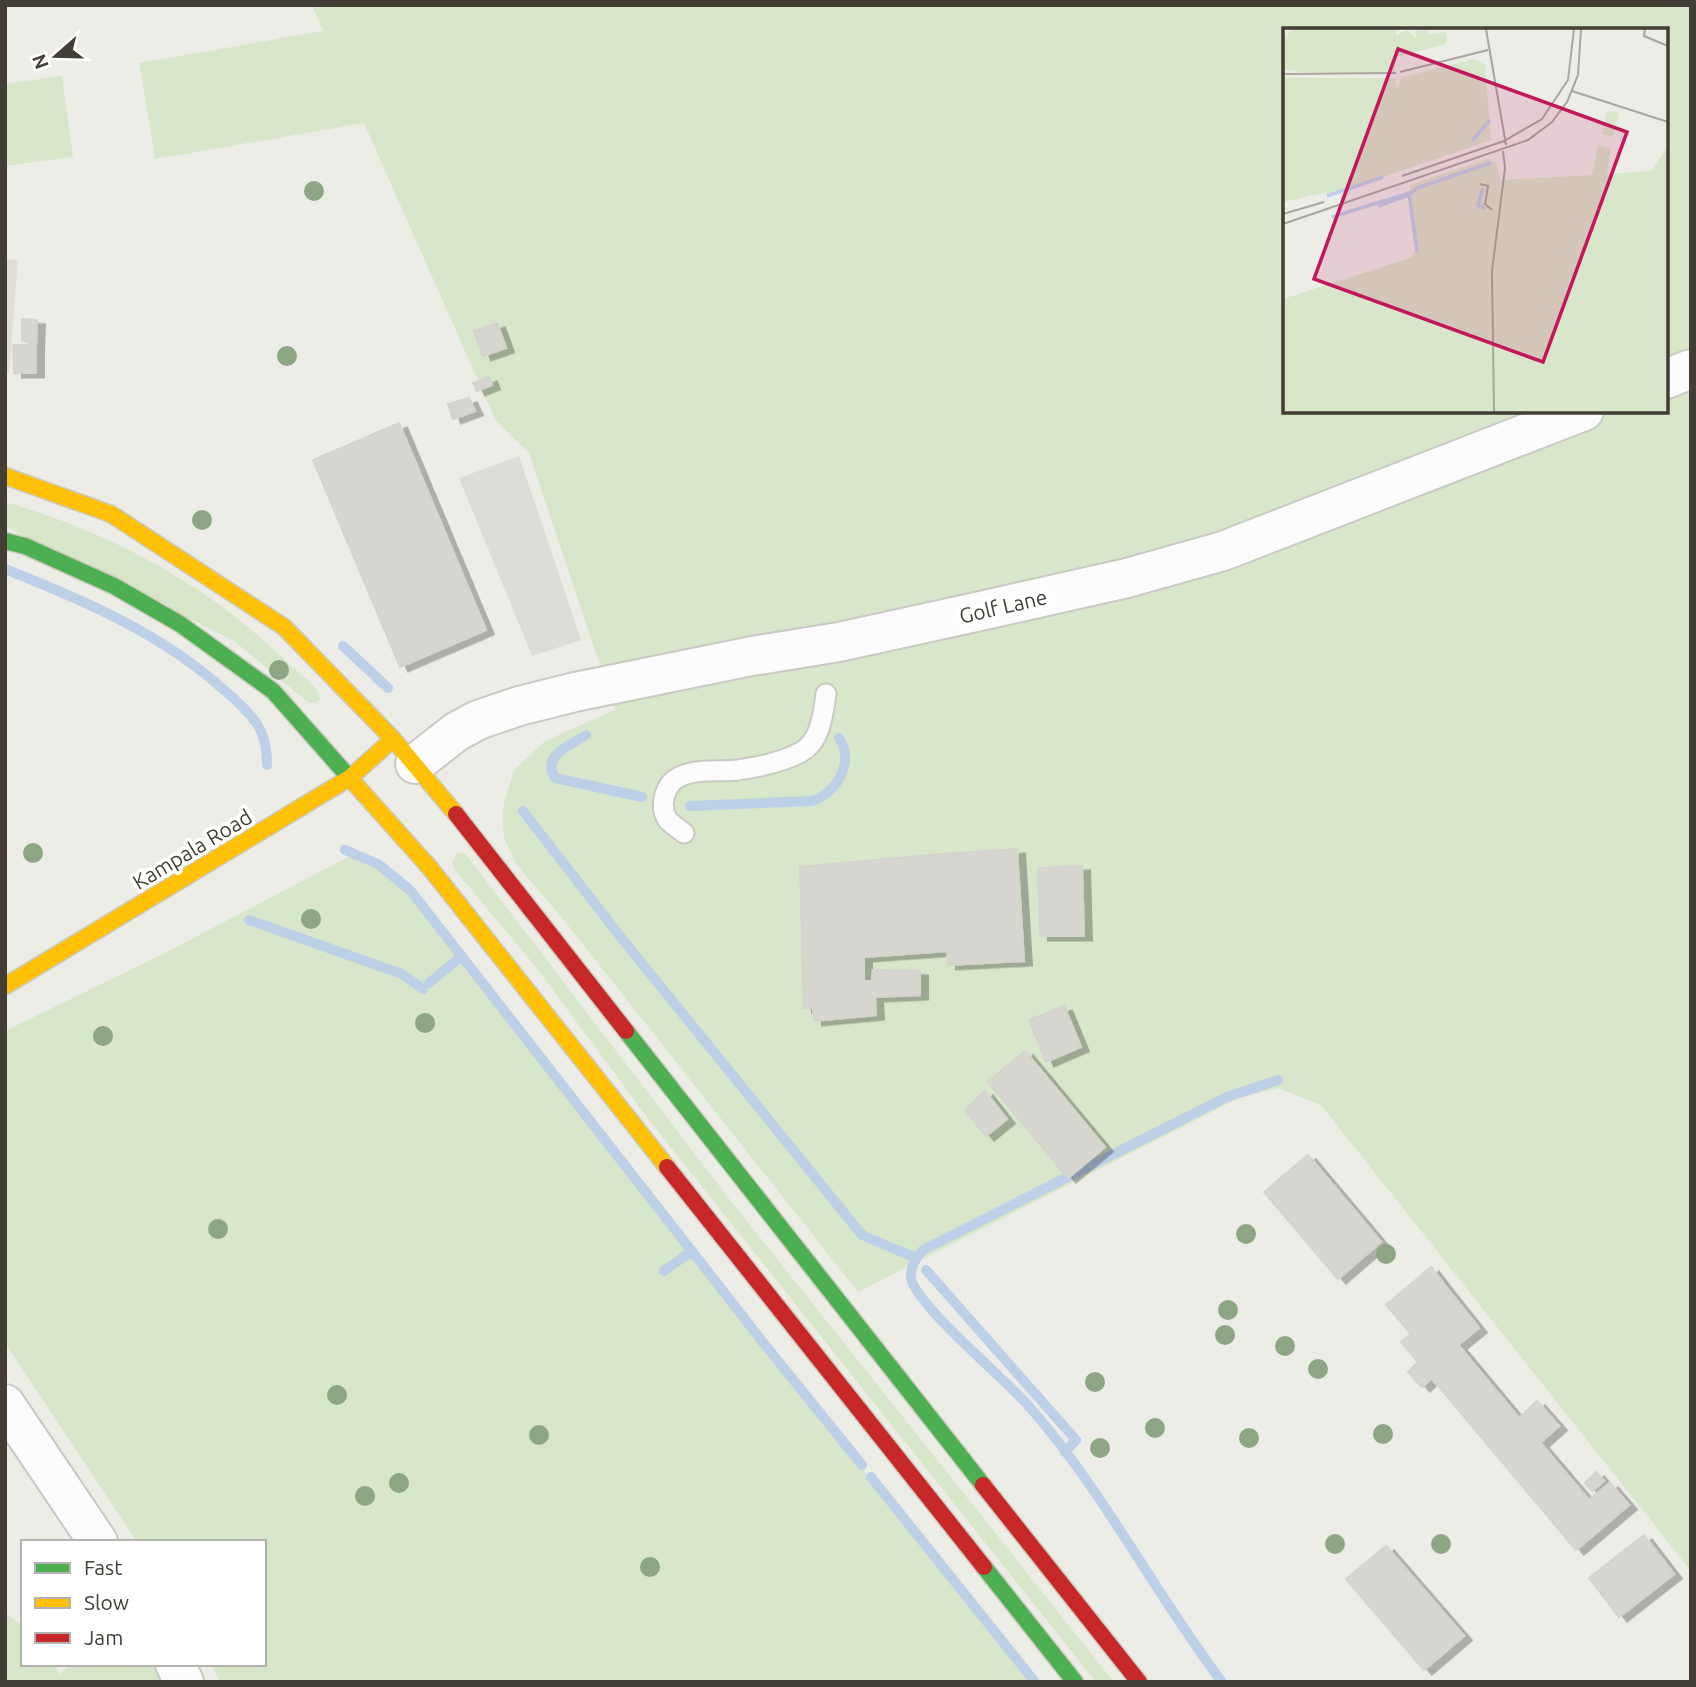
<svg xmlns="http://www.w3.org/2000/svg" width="1696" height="1687" font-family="Ubuntu,sans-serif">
<defs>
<filter id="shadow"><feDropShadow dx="8" dy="4.5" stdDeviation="0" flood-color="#0004"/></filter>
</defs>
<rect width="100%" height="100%" fill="#edede8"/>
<path fill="#e0ded9" d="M5,259L18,260L9,373H5Z"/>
<path fill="#d8e6ca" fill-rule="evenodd" d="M312,5H1691V1571L1321,1105L1278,1088L1237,1099L858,1292L563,919L516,864L504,838L502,811L514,770L545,741L615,710L529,453L496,421L364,123L155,159L139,63L323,31ZM1285,30H1666V411H1285Z
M62,76L73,157L5,166V84Z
M5,502C88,525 175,568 242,622C265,641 287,662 310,682L317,690L320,700L315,703H309L234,641L5,526Z
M465,853L727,1196L1114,1682H1096L653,1125L535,966L454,869L452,861L457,854Z
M352,855C397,866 432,921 459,956L426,983L428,986L461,958L689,1249L674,1261V1265L692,1253L1031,1682H220L211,1664H264V1542H137L5,1343V1031L163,954Z
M5,1613L23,1626V1664H55L59,1674L71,1664H185L199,1682H5Z"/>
<path fill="#dcdcd8" d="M519,456L581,640L532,656L459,478Z"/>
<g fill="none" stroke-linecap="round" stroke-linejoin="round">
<path stroke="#bcd1e7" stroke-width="10" d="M5,569C83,600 161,633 224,690C236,700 248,711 257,724C265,736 267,751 267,765
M343,646L388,688
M586,735C570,746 541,755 555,778L642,797
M690,806L812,801C837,793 855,762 839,738
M523,811L623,940L862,1235L916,1258
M345,850L378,864L410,890L762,1341L862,1465
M249,920L402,974L423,989
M429,983L462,956
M926,1270L1076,1440L1065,1452
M664,1271L692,1251
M871,1477L1035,1682
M1222,1682C1153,1591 1102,1488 1026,1403C1005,1379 915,1304 911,1278C910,1268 916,1257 923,1250L1227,1097L1278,1080"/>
</g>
<path fill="#d7d6d1" stroke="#d5d4ce" stroke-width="2" filter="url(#shadow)" d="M22,319L37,320L36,345L22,340Z
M497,323L506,348L483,356L474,331Z
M13,345H36V373H14Z
M489,377L492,385L477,391L473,383Z
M469,398L475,411L453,419L448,404Z
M399,423L486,630L400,667L313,460Z
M1017,849L1024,961L948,965L941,854Z
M941,854L947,951L864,957V981H872L873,970L920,971V995L875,997L876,1015L814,1021L813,1008H804L800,867Z
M1082,866L1084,936H1040L1038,868Z
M1064,1006L1081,1047L1046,1062L1029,1020Z
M1025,1051L1105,1147L1068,1178L988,1082Z
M985,1091L1007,1119L986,1136L965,1110Z
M1308,1155L1381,1242L1338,1279L1264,1192Z
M1431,1267L1450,1292L1429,1310L1519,1418L1589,1500L1610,1483L1629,1505L1576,1550L1401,1342L1411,1334L1386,1305Z
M1450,1292L1479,1328L1458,1345L1429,1310Z
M1417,1363L1432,1378L1422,1387L1408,1372Z
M1537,1401L1559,1426L1541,1442L1519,1418Z
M1596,1472L1604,1481L1592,1491L1585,1483Z
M1644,1535L1674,1574L1619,1617L1589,1578Z
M1386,1546L1464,1636L1424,1670L1346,1579Z"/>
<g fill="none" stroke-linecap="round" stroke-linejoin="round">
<g stroke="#c9c9c4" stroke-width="23">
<path id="lane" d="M684,833C679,829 671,824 667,819C659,805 665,784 679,777C696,768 720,772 738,770C758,767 784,762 801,752C821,741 823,714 826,694"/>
</g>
<g stroke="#c9c9c4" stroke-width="42">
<path id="street" d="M1666,379L1691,369
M415,764L456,732L478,720L519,706L575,692L752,656L839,642L985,610L1127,578L1223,551L1584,411
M5,1404L98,1542
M175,1664L184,1682"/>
</g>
<g stroke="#cccabf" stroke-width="19">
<path id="fast" d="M5,541L25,546L114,586L180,624L273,691L355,784
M626,1031L983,1485
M984,1567L1075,1682"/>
</g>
<g stroke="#cccabf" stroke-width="19">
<path id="slow" d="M5,476L111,514L284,627L393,739L456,814
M355,784L430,868L667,1167
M5,986L351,777L393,739"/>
</g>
<g stroke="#cccabf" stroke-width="19">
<path id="jam" d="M456,814L626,1031
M667,1167L984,1567
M983,1485L1139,1682"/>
</g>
<use href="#lane" stroke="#fcfcfc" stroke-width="19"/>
<use href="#street" stroke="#fcfcfc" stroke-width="38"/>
<use href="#fast" stroke="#4caf50" stroke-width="16"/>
<use href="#slow" stroke="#ffc107" stroke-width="16"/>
<use href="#jam" stroke="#c62828" stroke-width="16"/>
</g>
<g fill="#8da683">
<circle cx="314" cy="191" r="10"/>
<circle cx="287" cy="356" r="10"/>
<circle cx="202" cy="520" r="10"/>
<circle cx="279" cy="670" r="10"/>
<circle cx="33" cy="853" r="10"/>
<circle cx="311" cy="919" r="10"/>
<circle cx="425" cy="1023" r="10"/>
<circle cx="103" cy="1036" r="10"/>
<circle cx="218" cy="1229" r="10"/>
<circle cx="1246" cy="1234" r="10"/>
<circle cx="1386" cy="1254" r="10"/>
<circle cx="1228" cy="1310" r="10"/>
<circle cx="1225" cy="1335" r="10"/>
<circle cx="1285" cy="1346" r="10"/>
<circle cx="1318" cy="1369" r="10"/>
<circle cx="1095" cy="1382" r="10"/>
<circle cx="337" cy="1395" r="10"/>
<circle cx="1155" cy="1428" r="10"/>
<circle cx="1383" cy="1434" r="10"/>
<circle cx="539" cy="1435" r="10"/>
<circle cx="1249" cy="1438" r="10"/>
<circle cx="1100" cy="1448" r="10"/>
<circle cx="399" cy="1483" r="10"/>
<circle cx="365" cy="1496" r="10"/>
<circle cx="1335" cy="1544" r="10"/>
<circle cx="1441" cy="1544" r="10"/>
<circle cx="650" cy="1567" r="10"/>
</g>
<g text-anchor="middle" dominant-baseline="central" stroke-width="7" stroke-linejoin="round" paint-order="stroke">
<g font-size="21" fill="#423e35" stroke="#fff">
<text transform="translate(1003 606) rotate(-13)">Golf Lane</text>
<text transform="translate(192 849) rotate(-31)">Kampala Road</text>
</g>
</g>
<g transform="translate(1283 28)">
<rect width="385" height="385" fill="#edede8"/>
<path d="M10,1H113V8L123,2L133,10L134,1H143L147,7L163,4L164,12L163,16L114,29L111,46L18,44L0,41V11ZM192,31L202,37L208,112L45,168L43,164L0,174V50H111L115,61L118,49ZM324,83L336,85L330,109L319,106ZM315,117L328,120L324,146L368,143L385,118V384H0V271L129,229L134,218L126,157L205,131L214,136L217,152L309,147Z" fill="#d8e6ca"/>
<path fill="none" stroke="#bcd1e7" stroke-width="3.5" d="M189,113L207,92M200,160L195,177L202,181M128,166L134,160L208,135M44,168L100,149M95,178L126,167M49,189L126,165L134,224"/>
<path fill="none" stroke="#a9a7a0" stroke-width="2" d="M203,1L223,117M362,1L361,8L385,18M117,44L205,22M0,46L113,45M289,63L385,94M119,148L221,113L259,91L285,52L291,1M197,156L205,158L202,176L209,182M0,186L41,174M0,196L245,112L269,94L284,74L295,47L298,1M211,384L209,243L222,140L220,123"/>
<path fill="#c2185b" fill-opacity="0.15" stroke="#c2185b" stroke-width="3.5" d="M115,21L344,104L260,334L31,251Z"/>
<rect width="385" height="385" fill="none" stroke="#423e35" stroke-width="3.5"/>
</g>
<rect width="1696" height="1687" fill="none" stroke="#423e35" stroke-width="14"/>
<rect x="21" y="1540" width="245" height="126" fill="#ffffff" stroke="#b3b2ae" stroke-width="2"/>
<rect x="35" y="1563" width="35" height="10" fill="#4caf50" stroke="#b3b2ae" stroke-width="2"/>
<text x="84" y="1575" font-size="21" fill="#423e35">Fast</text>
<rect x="35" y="1598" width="35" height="10" fill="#ffc107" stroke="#b3b2ae" stroke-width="2"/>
<text x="84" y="1610" font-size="21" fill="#423e35">Slow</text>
<rect x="35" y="1633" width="35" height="10" fill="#c62828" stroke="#b3b2ae" stroke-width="2"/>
<text x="84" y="1645" font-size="21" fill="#423e35">Jam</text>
<g transform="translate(56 56) rotate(250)" stroke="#ffffff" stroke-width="5" paint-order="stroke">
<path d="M0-5L12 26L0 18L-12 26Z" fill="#423e35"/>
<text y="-10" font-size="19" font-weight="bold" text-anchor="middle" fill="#423e35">N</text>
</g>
</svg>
